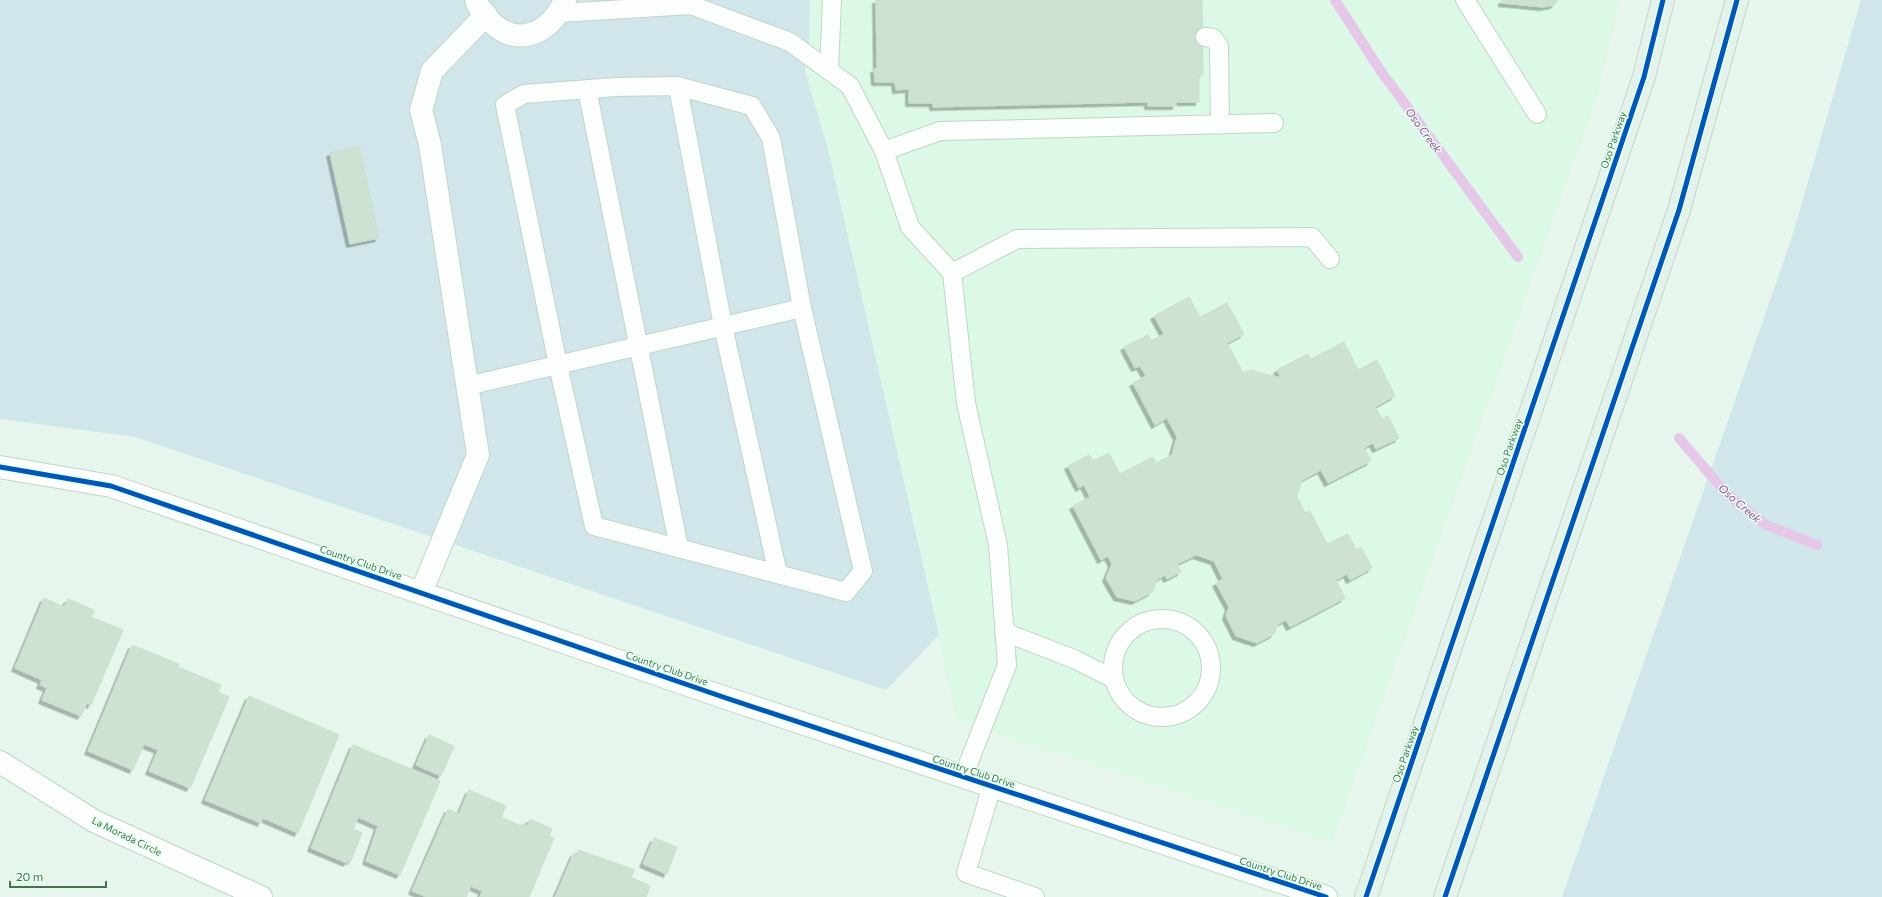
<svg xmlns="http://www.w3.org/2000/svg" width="1882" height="897" font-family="Commissioner,sans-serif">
<defs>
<filter id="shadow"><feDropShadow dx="-3.5" dy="3.5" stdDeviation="0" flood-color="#0004"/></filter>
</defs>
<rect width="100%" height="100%" fill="#e6f6ed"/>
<path fill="#dcf8e7" d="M810,0H1620L1596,99L1332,843L957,721L828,149L805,72L809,38Z"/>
<path fill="#d0e6eb" d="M0,0H810L809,38L805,72L828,149L939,635L886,690L135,437L0,419Z
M1861,0H1882V897H1562L1792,237Z"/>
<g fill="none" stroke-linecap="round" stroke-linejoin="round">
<path stroke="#e5c7e8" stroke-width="10" d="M1335,0L1380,70L1518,257
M1679,438L1725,492L1764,524L1817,545"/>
</g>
<path fill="#cee2d3" stroke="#c8dfce" filter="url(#shadow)" d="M876,0H1202L1203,74L1199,75V102H1176V106H1148V102L933,107V103H909V89L896,90L895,82H875L874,69H877Z
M1502,0H1558L1554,5L1543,7L1502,3Z
M359,146L379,238L350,244L330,153Z
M1189,297L1200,317L1227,303L1244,334L1227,343L1243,373L1250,370L1281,378L1277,370L1308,354L1311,359L1344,342L1358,370L1377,360L1395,396L1375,407L1382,419L1388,416L1399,438L1376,449L1373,443L1364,448L1371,461L1328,483L1321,470L1302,480L1297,497L1305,513L1310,511L1327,544L1348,534L1356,550L1361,547L1372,568L1350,580L1347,574L1336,580L1345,598L1290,627L1286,620L1278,624L1274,634L1257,643L1236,636L1226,616L1229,607L1216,583L1223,579L1214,561L1196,555L1177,564L1181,572L1167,579L1165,575L1157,580L1152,592L1135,601L1117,597L1106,578L1112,564L1108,556L1101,560L1073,506L1090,497L1084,485L1079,488L1068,466L1089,455L1093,461L1109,453L1120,474L1153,457L1156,463L1172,455L1177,437L1167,418L1155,425L1133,383L1146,376L1140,366L1135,368L1124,347L1148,335L1151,341L1164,334L1154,316Z
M44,598L64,607L68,599L94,610L91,617L123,630L91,705L87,703L81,716L42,700L47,688L40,685L42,680L15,668Z
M132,645L179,664L178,667L221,685L218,692L229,697L190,788L149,771L158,750L144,744L133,770L88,751Z
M249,696L339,735L298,833L263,818L261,823L205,800Z
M429,735L454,746L441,776L416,765Z
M353,745L440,781L400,875L366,861L378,826L358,817L353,829L362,833L351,861L348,860L347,863L311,848Z
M469,790L506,806L501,817L521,826L522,824L527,826L530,819L552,829L549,836L554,838L529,897H480L482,891L471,886L466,897H427L412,891L448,809L459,814Z
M654,838L677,847L667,874L643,864Z
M579,850L635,870L631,877L650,886L646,897H555L574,853L577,855Z"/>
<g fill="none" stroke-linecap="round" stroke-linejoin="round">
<g stroke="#c1d5c7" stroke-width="20">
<path id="lane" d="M1465,0L1537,114
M560,13L691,5L790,42L850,86L884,151L910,227L952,273L966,403L998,545L1007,665L963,777
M1205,37L1213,38L1219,46L1220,125
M829,71L832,0
M677,86L752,106L771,138L802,308L863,571L846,592L594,526L558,365L505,105L524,94L616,87Z
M678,87L723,326L778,574
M587,89L679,548
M884,151L940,131L1274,123
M952,273L1017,239L1312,237L1330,259
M467,386L802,308
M1113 668a49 49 0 1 1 98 0a49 49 0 1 1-98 0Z
M1004,632L1074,659L1114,679
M992,786L966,873L1035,897"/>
</g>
<g stroke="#c1d5c7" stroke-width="24">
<path id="street" d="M476,0C477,6 482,11 486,16C512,50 550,36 565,0
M421,593L478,455L430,145L421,110L432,71L486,15
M0,762L94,821L261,897"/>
</g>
<g stroke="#c3d6c8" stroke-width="24">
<path id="secondary" d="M0,467L111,486L726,698L1326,897"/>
</g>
<g stroke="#c3d5c8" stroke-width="24">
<path id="primary" d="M1366,897L1644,77L1663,0
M1445,897L1679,210L1737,0"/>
</g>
<use href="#lane" stroke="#fbfefc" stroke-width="18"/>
<use href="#street" stroke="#fbfefc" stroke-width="22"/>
<use href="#secondary" stroke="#fbfefc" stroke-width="22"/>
<use href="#primary" stroke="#e3f2ea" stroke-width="22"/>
<g stroke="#e6fff0" stroke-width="8">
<path id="cycleway" d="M0,467L111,486L726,698L1326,897
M1366,897L1644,77L1663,0
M1445,897L1679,210L1737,0"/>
</g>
<use href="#cycleway" stroke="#0057b8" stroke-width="5"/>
</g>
<g text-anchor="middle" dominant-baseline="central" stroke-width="3" stroke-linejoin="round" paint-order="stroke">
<g font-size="10" fill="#46744e" stroke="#e6fff0">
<text transform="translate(1613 140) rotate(-71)">Oso Parkway</text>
<text transform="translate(1509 447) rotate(-71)">Oso Parkway</text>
<text transform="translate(361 562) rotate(19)">Country Club Drive</text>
<text transform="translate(667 668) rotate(19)">Country Club Drive</text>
<text transform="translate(1405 754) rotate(-71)">Oso Parkway</text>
<text transform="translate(974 771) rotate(18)">Country Club Drive</text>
<text transform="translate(127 836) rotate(26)">La Morada Circle</text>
<text transform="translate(1281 873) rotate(18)">Country Club Drive</text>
</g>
<g font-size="11" font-style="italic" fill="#9c479d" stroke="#e6fff0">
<text transform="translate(1424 130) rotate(54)">Oso Creek</text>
<text transform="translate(1740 503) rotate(41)">Oso Creek</text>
</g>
</g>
<path d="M10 881v6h96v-6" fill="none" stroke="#46744e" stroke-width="2"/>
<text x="16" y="881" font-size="12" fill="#46744e" stroke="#e6fff0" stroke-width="3" paint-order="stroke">20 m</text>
</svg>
